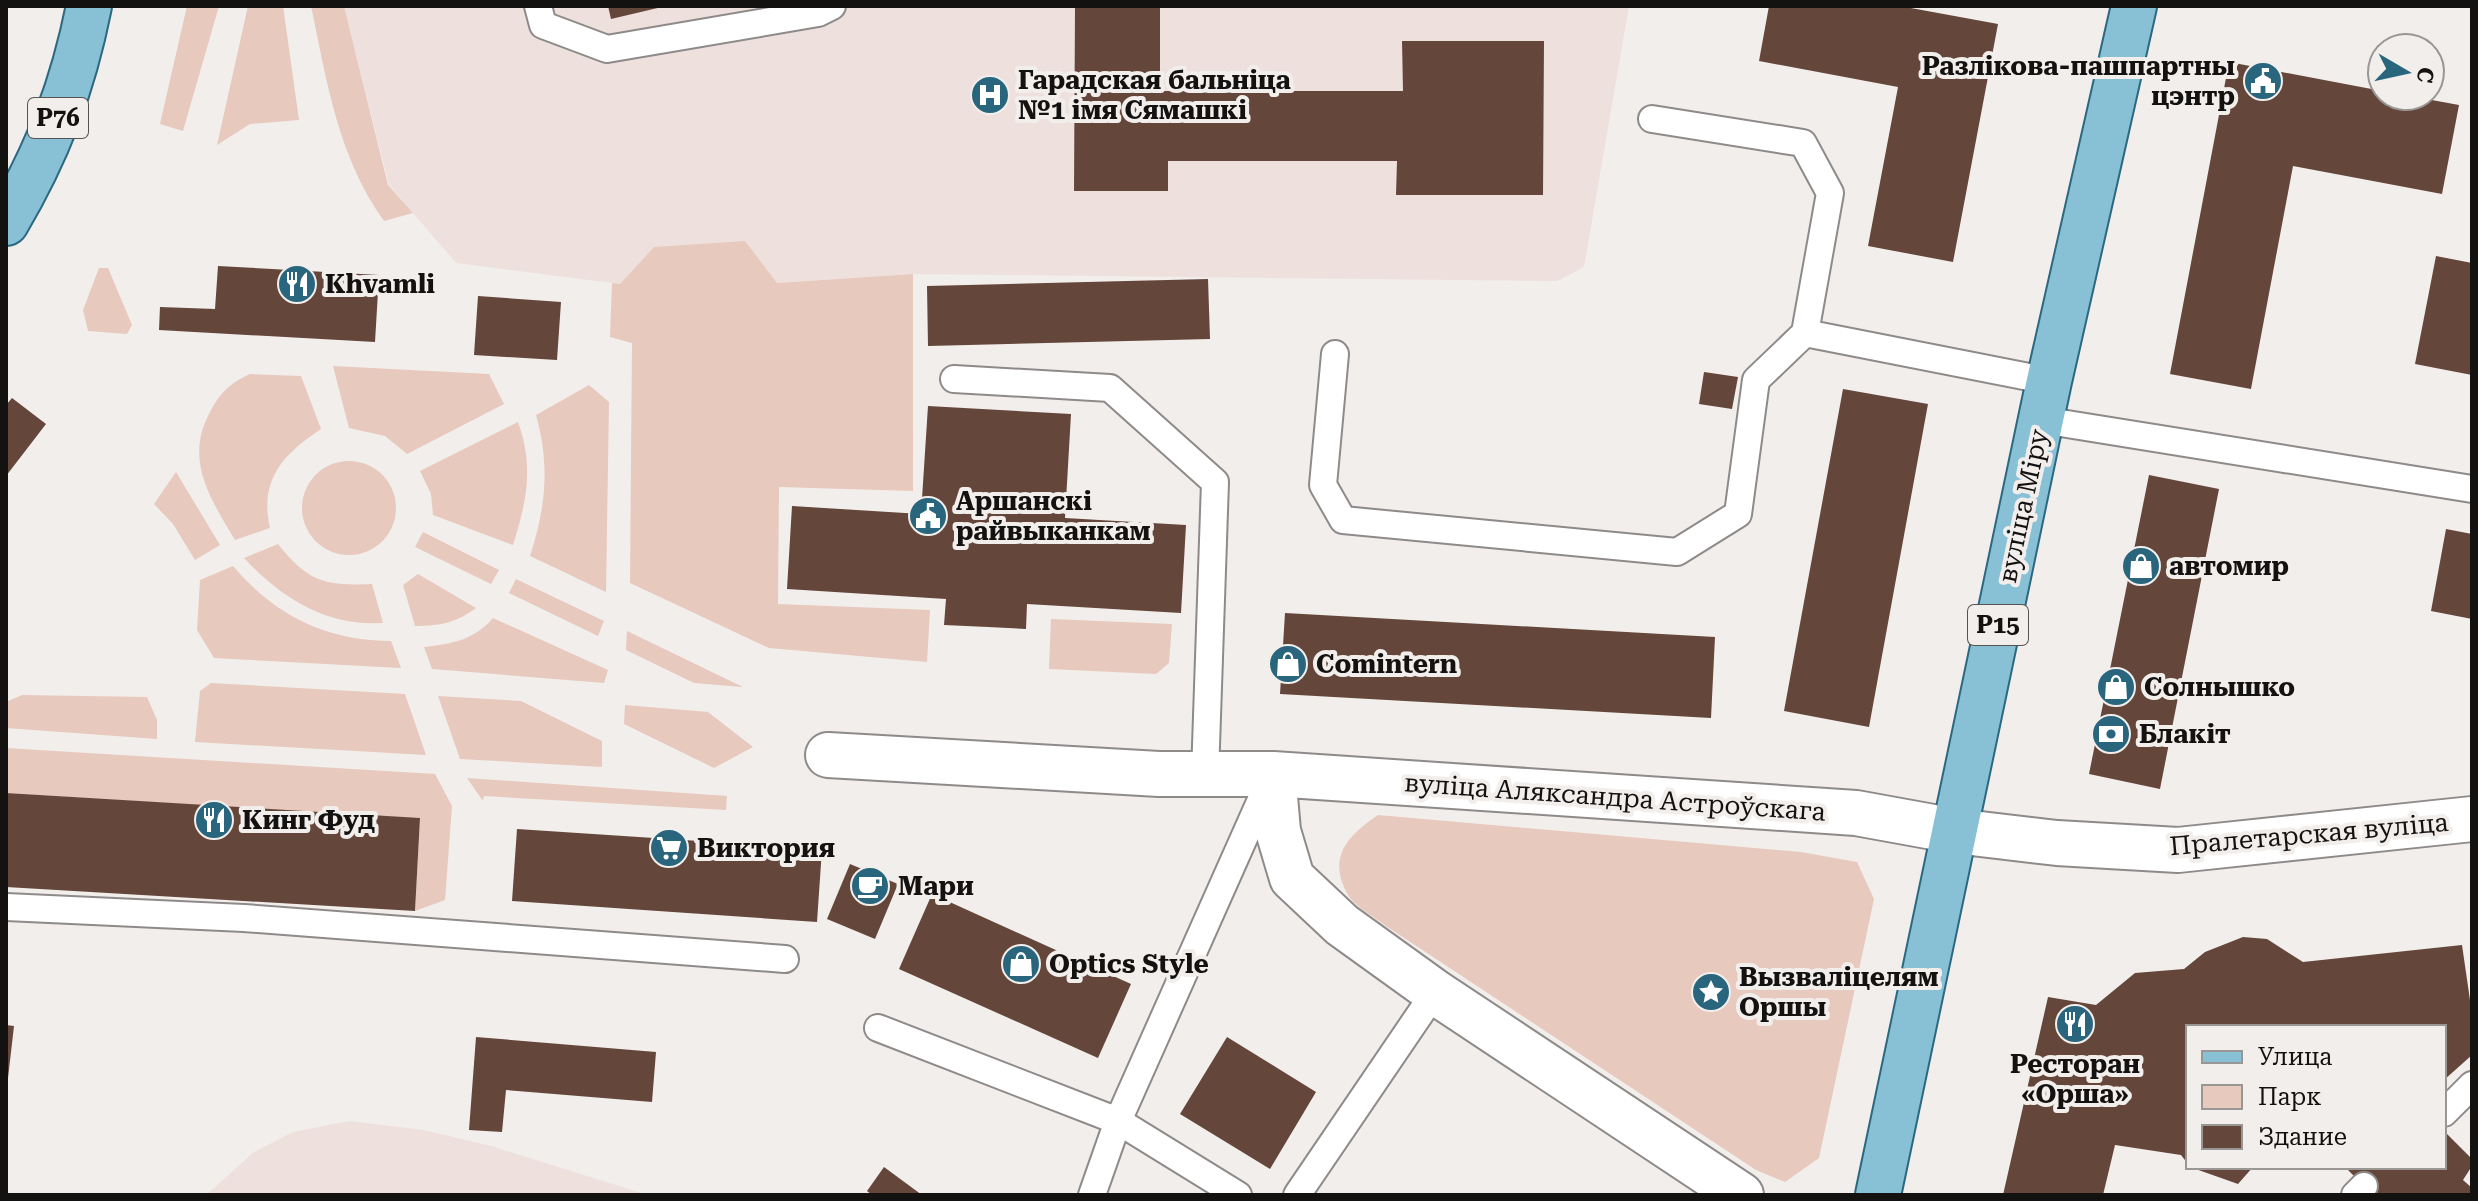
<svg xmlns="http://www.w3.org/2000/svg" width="2478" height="1201" font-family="'Roboto Serif',serif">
<rect width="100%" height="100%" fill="#f2eeec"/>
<path fill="#eee1dd" d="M344,6H1629L1584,267L1557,281L913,274L777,283L654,247L620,284L456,263L389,185Z
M349,1121L424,1130L491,1146L648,1195H206L254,1152L293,1132Z"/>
<path fill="#e8c9be" d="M187,6H219L183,131L160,124Z
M248,6H283L299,120L250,124L217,145Z
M311,6H344L388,185L413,213L384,221C338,157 327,82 311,6Z
M745,241L777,283L913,274V491L779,487L778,604L930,610L927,662L769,648L630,583L632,343L610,337L612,283L620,284L654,247Z
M99,268H108L132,325L127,334L88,331L83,310Z
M333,366L489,374L504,404L407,454L385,436L349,428Z
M250,374L301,376L321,429C283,454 259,480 270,528L235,540C210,498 184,460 210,412C220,393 230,383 250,374Z
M589,385L609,402L606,592L530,556C546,507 550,465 536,415Z
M518,422C534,467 527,500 513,545L433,515L431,494L420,471Z
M302 508a47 47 0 1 1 94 0a47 47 0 1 1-94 0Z
M176,472L220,545L195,560L173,524L154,504Z
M423,532L499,570L491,584L415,547Z
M278,544C308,582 325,586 372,584L383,623C327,627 281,598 244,558Z
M233,566C276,616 325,640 391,641L401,668L214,658L197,630L200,580Z
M418,574L476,608C456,623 440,626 415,626L403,585Z
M516,579L604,621L598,636L509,593Z
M493,618L608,670L604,683L432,669L424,647C452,644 474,640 493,618Z
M1051,619L1172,624L1169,663L1156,674L1049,669Z
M627,631L743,687L694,683L626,650Z
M211,683L405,694L426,755L195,742L200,691Z
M22,695L147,697L157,720V739L6,728V702Z
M438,696L521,701L602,741V767L460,759Z
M625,705L708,712L753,747L714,768L624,724Z
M6,748L435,774L452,806L445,900L415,911L420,819L6,793Z
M467,778L727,796L726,810L484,796L483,801Z
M1378,815L1801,852L1857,862L1874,899L1819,1158L1785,1182L1756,1170L1386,926C1375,917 1353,906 1347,893C1327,856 1349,835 1378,815Z"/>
<path fill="#64463b" d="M608,6H662V7L611,19Z
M1075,6H1160V91H1403L1402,41H1544L1543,195H1396L1397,161H1168V191H1074Z
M1769,6H1900L1998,24L1953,262L1868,246L1898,87L1759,61Z
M2229,62L2382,91V96H2410L2459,105L2442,194L2293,166L2251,389L2170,374Z
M2436,256L2472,263V375L2415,364Z
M218,266L379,275L375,342L159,330L160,307L215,309Z
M1208,279L1210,339L928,346L927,286Z
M478,296L561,302L557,360L474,355Z
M1704,372L1738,377L1732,409L1699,404Z
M1843,389L1928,404L1869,727L1784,711Z
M12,398L46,424L6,476V405Z
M928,406L1071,414L1065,518L1186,525L1181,613L1027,604L1026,629L988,627L944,625L946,599L787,589L792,506L921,514Z
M2149,475L2219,489L2160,789L2089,774Z
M2446,529L2472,534V619L2431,611Z
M1285,613L1715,637L1711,718L1280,694Z
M6,793L420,818L415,911L6,887Z
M517,829L822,849L817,922L512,901Z
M850,864L898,884L875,939L827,919Z
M932,894L1131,984L1098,1058L899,969Z
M2243,937L2267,939L2303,962L2462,945L2472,1014V1055L2444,1080V1027H2188V1164L2181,1155L2115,1145L2103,1195H2003L2048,997L2096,1005L2135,973L2184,969L2205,952Z
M6,1025L14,1026L8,1078H6Z
M476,1037L656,1052L652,1102L506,1090L502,1132L469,1130Z
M1227,1037L1316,1092L1270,1169L1180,1114Z
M2444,1131L2472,1159V1166L2463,1180L2472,1188V1195H2373L2345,1167H2444Z
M884,1167L922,1195H872L867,1191Z
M2190,1167H2253L2238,1184Z"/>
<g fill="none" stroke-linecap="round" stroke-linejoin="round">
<g stroke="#8e8a89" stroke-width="30">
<path id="service" d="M538,6L543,25L607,49L818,13L832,6
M1652,119L1803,143L1830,193L1805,333
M1335,354L1323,485L1343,520L1677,552L1738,514L1756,380L1805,333L2049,381
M954,379L1110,388L1215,482L1205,775
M2042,420L2472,489
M6,907L244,918L785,959
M878,1028L1118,1121L1238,1195
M2444,1113L2472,1085
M1092,1195L1118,1121L1268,784
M1297,1195L1435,992
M2355,1195L2364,1186"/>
</g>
<g stroke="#8e8a89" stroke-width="48">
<path id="minor" d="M828,755L1159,774H1273
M1741,1195L1435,992L1342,925L1292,878L1278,831L1273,774L1856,813L1955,831"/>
</g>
<g stroke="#8e8a89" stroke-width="48">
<path id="tertiary" d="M1955,831L2057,843L2178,850L2472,819"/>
</g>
<g stroke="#2c6880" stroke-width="48">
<path id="primary" d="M6,223C48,152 73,86 89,6
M1878,1195L2049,381L2134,6"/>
</g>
<use href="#service" stroke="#fff" stroke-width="26"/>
<use href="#minor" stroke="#fff" stroke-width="44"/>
<use href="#tertiary" stroke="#fff" stroke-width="44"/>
<use href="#primary" stroke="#88c1d6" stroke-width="44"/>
</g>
<defs>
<g id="civic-disc" transform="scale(2)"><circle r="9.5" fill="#29657d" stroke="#f2eeec"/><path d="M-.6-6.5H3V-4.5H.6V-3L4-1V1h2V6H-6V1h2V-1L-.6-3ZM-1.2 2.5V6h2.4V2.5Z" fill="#fff"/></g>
<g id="hospital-disc" transform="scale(2)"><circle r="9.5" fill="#29657d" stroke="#f2eeec"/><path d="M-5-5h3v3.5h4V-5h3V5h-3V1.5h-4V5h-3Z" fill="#fff"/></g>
<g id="restaurant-disc" transform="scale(2)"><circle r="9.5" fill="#29657d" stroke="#f2eeec"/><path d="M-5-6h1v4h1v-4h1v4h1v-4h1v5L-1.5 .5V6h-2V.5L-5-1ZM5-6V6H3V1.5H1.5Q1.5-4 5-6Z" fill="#fff"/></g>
<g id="shop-disc" transform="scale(2)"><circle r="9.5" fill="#29657d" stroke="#f2eeec"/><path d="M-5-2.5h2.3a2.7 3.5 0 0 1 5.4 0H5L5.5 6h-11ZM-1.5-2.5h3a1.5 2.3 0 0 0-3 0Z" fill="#fff"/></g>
<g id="bank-disc" transform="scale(2)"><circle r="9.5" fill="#29657d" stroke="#f2eeec"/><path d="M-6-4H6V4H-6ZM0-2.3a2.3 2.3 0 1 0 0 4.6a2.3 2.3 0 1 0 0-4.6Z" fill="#fff"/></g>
<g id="supermarket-disc" transform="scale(2)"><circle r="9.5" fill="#29657d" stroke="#f2eeec"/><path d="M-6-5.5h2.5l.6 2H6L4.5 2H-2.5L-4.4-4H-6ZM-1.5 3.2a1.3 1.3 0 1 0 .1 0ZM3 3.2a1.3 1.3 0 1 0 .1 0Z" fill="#fff"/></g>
<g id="cafe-disc" transform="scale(2)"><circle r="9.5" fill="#29657d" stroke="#f2eeec"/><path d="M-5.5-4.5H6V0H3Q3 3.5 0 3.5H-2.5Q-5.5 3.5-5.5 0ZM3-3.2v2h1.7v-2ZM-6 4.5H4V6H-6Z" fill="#fff"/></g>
<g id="sight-disc" transform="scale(2)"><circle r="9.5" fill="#29657d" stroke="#f2eeec"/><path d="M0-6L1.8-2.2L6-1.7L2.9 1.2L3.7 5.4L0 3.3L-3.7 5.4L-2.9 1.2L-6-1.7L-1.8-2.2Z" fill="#fff"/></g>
</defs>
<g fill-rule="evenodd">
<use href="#civic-disc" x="2263" y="81"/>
<use href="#hospital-disc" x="990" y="95"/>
<use href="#restaurant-disc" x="297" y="284"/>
<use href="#civic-disc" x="928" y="516"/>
<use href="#shop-disc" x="2141" y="566"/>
<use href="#shop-disc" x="1288" y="664"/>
<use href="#shop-disc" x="2116" y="687"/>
<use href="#bank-disc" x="2111" y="734"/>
<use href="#restaurant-disc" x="214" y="820"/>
<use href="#supermarket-disc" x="669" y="848"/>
<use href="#cafe-disc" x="870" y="886"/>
<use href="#shop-disc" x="1021" y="964"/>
<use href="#sight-disc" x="1711" y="992"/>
<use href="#restaurant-disc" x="2075" y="1024"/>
</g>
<g text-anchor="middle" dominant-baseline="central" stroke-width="8" stroke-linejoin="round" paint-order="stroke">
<g fill="#f2eeec" stroke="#565453" stroke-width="2">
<rect x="28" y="98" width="60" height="40" rx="6"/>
<rect x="1968" y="605" width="60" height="40" rx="6"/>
</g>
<g font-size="24" font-weight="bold" fill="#131211">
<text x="58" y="118">Р76</text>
<text x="1998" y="625">Р15</text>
</g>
<g font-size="26" font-weight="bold" fill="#131211" stroke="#f2eeec" text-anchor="start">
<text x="2235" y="66" text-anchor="end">Разлікова-пашпартны<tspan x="2235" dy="30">цэнтр</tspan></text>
<text x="1018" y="80">Гарадская бальніца<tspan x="1018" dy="30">№1 імя Сямашкі</tspan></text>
<text x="325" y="284">Khvamli</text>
<text x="956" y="501">Аршанскі<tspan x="956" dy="30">райвыканкам</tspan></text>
<text x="2169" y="566">автомир</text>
<text x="1316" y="664">Comintern</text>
<text x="2144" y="687">Солнышко</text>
<text x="2139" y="734">Блакіт</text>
<text x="242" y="820">Кинг Фуд</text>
<text x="697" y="848">Виктория</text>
<text x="898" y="886">Мари</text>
<text x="1049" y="964">Optics Style</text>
<text x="1739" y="977">Вызваліцелям<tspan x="1739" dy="30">Оршы</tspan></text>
<text x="2075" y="1064" text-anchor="middle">Ресторан<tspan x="2075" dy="30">«Орша»</tspan></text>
</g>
<g font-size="26" fill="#131211" stroke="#f2eeec">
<text transform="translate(2023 506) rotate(-78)">вуліца Міру</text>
<text transform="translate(1615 797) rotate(4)">вуліца Аляксандра Астроўскага</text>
<text transform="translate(2309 834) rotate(-5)">Пралетарская вуліца</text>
</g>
</g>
<rect width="2478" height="1201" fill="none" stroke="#131211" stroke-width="16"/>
<rect x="2186" y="1025" width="260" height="144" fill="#f2eeec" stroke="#999694" stroke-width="2"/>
<rect x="2202" y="1051" width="40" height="12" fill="#88c1d6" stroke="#999694" stroke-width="2"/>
<text x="2258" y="1065" font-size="24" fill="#131211">Улица</text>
<rect x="2202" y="1085" width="40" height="24" fill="#e8c9be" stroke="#999694" stroke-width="2"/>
<text x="2258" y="1105" font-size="24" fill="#131211">Парк</text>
<rect x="2202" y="1125" width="40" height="24" fill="#64463b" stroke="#999694" stroke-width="2"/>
<text x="2258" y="1145" font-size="24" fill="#131211">Здание</text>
<g transform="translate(2406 72) rotate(99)"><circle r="38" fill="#f2eeec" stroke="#999694" stroke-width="2"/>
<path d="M0-6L14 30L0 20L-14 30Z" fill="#29657d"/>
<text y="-12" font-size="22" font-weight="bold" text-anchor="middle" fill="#131211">С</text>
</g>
</svg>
